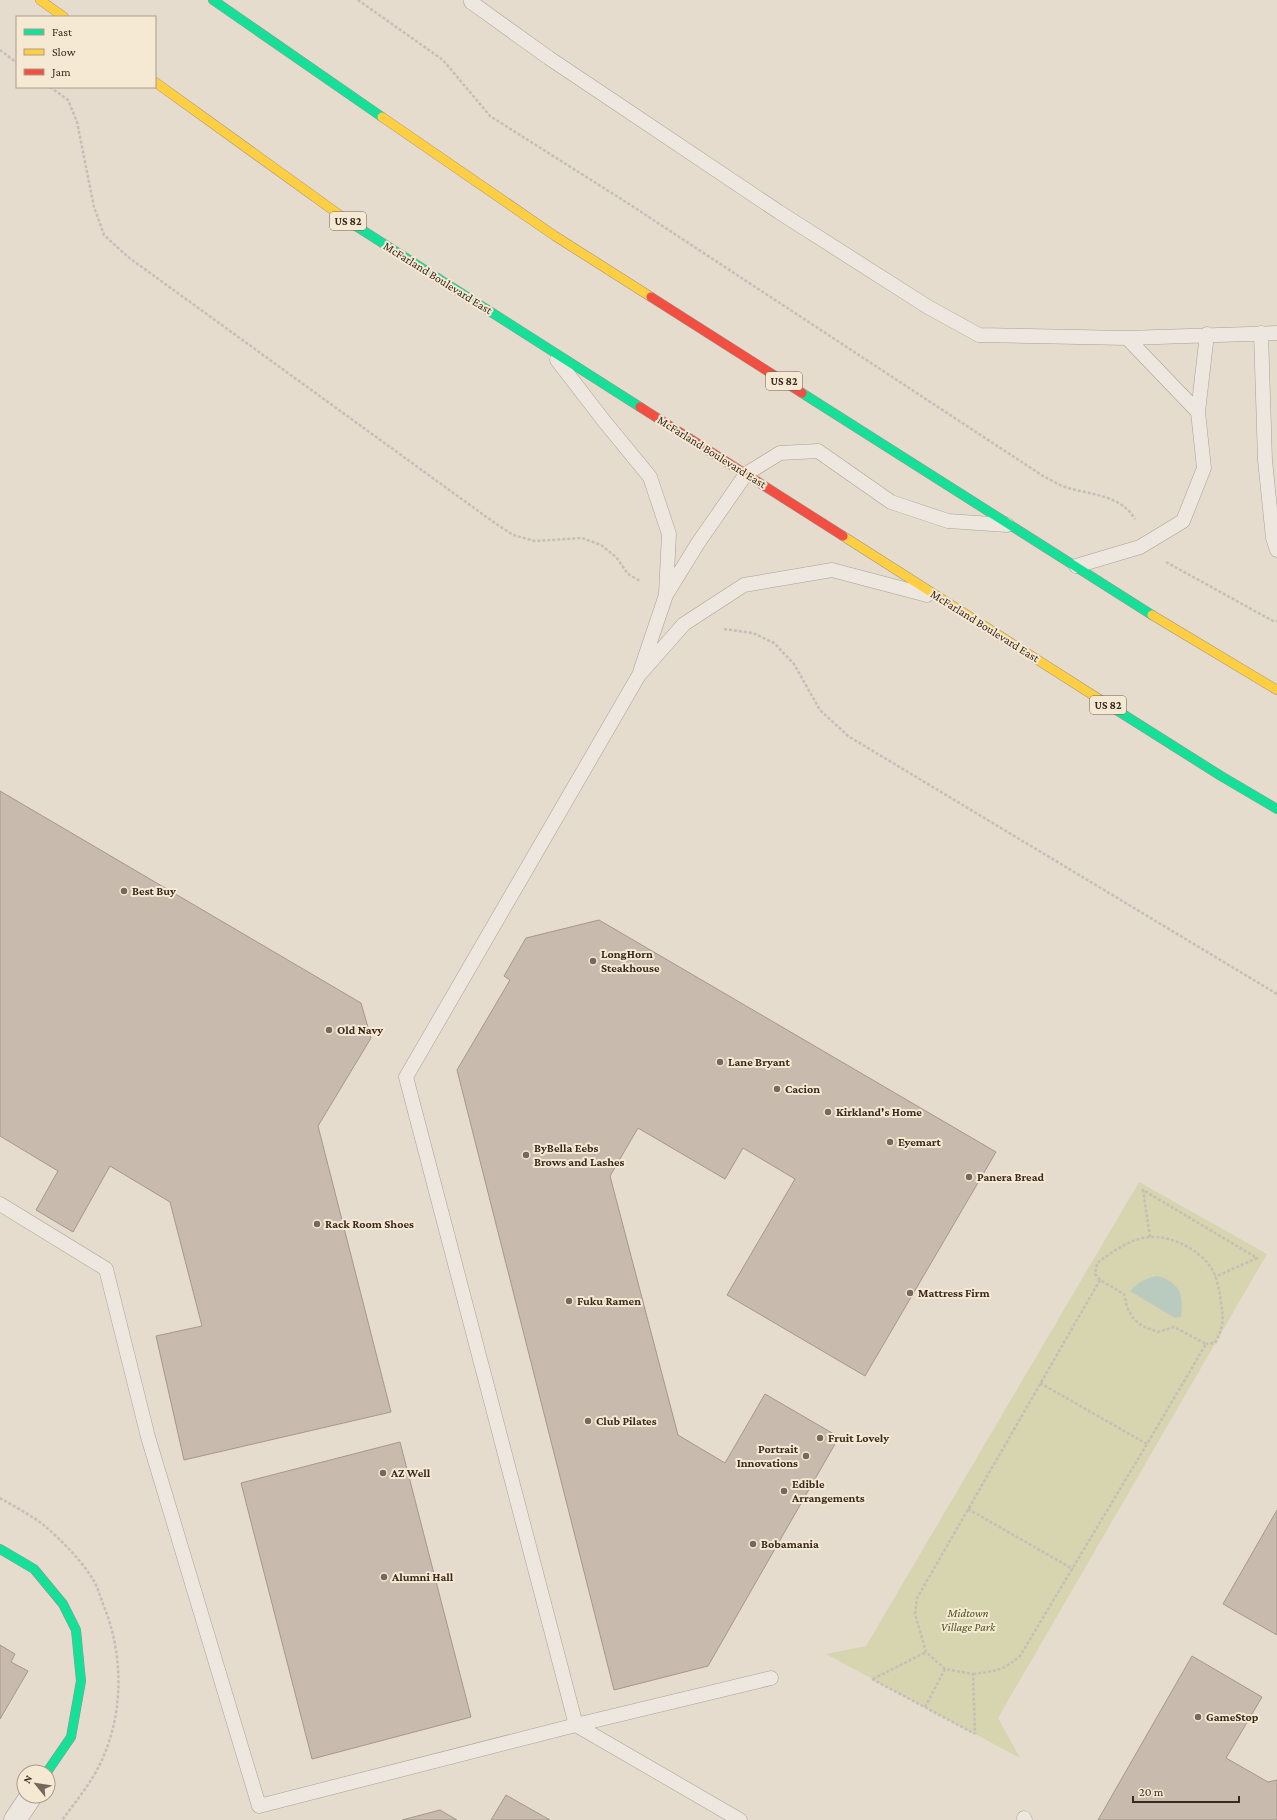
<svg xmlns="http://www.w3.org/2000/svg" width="1277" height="1820" font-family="'Crimson Pro',serif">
<rect width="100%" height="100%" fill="#e5dcce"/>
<path fill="#d7d4b0" d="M1139,1182L1267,1254L998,1718L1020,1758L826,1654L866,1646Z"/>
<path fill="#b9cabe" d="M1158,1276C1181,1284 1183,1294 1181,1317L1175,1318L1130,1291C1139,1282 1145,1278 1158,1276Z"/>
<path fill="#c9baae" stroke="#a5978d" d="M0,791L361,1003L371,1038L318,1126L391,1412L184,1460L156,1336L202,1326L170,1202L110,1166L73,1232L36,1210L58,1171L0,1136Z
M599,920L996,1152L865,1376L727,1295L795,1179L743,1148L725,1179L638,1128L610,1176L678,1435L725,1463L765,1394L839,1437L708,1666L614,1690L457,1070L510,980L504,976L526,938Z
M400,1442L471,1717L312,1759L241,1483Z
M1277,1510V1635L1223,1604Z
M0,1645L15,1654L11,1662L28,1671L0,1719Z
M1192,1656L1262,1697L1226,1758L1268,1782L1277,1780V1820H1098Z
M506,1795L550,1820H491Z
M440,1810L457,1820H402Z"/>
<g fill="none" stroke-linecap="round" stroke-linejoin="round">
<g stroke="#aaa196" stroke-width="15">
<path id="lane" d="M471,0V2L549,58L779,212L928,307L979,335L1127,338L1277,333
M1261,333L1265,460L1273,538L1277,550
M1127,338L1198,412
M557,360L604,421L650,477L669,534L666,593
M1076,566L1140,547L1183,521L1204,468L1198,412L1207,334
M641,669L666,595L698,543L746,474L780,453L818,451L891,502L948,521L1007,525
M0,1204L106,1269L148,1437L259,1806L576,1725L771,1678
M1024,1818L1025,1820
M740,1820L576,1725L406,1077L639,675L684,624L744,585L832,570L927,595"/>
</g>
<g stroke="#aaa196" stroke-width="23">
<path id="street" d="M15,1820L31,1796"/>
</g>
<g stroke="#9a9186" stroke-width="10">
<path id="fast" d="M213,0L382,117
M348,221L640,407
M802,393L1152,615
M1099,699L1221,776L1277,809
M0,1549L34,1569L63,1604L76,1630L81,1681L71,1737L47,1772"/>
</g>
<g stroke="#9a9186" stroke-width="10">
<path id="slow" d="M40,0L64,17
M155,82L348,221
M382,117L555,236L651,297
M843,536L1099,699
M1152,615L1277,690"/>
</g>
<g stroke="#9a9186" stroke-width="10">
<path id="jam" d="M651,297L802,393
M640,407L843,536"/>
</g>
<path stroke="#c5beb6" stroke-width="2.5" stroke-dasharray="3 2" stroke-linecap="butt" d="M358,0L443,60L490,116L629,204L1043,476C1051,480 1060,486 1068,488C1093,495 1120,495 1135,519
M0,50L17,63
M50,87L68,100L77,122L94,207L104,235L128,257L492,521L513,535L535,541L582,538L601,545L616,557L628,574L640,581
M1166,562L1273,621H1277
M724,629L753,633L774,643L794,664L820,710L848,736L1277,994
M1150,1237L1143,1190L1257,1258L1215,1277
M1100,1280L1095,1274L1097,1263C1113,1252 1130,1238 1151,1237C1174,1236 1204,1252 1214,1273C1218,1283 1220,1293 1221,1303C1224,1319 1223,1329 1215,1343L1206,1344
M0,1498C15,1507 33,1516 46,1527C63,1542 82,1561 94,1581C98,1588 100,1596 103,1604C125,1657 124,1719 97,1770C87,1788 74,1804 62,1820
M968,1509L1073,1569
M945,1669L926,1652L915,1614L917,1598L1100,1280L1124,1294L1127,1307L1133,1318L1142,1326L1158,1332L1174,1327L1206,1344L1147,1444L1040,1383
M973,1674C995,1671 1002,1671 1020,1656L1147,1444
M872,1679L975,1734
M873,1679L926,1652
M925,1707L945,1669L973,1674L975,1734"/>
<use href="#lane" stroke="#ede7df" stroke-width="14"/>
<use href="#street" stroke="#ede7df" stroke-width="22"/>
<use href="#fast" stroke="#16e098" stroke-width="9"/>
<use href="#slow" stroke="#ffcf43" stroke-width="9"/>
<use href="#jam" stroke="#f24e42" stroke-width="9"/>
</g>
<g fill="#75685c" stroke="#f6e9d3" stroke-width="1.5">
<circle cx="124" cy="891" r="4"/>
<circle cx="593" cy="961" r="4"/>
<circle cx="329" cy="1030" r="4"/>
<circle cx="720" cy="1062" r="4"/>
<circle cx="777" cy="1089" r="4"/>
<circle cx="828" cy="1112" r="4"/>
<circle cx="890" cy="1142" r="4"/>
<circle cx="526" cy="1155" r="4"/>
<circle cx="969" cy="1177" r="4"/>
<circle cx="317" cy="1224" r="4"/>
<circle cx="910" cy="1293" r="4"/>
<circle cx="569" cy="1301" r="4"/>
<circle cx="588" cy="1421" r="4"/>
<circle cx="820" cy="1438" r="4"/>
<circle cx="806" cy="1456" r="4"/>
<circle cx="383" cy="1473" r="4"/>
<circle cx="784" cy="1491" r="4"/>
<circle cx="753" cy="1544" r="4"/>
<circle cx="384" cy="1577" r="4"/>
<circle cx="1198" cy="1717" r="4"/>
</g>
<g text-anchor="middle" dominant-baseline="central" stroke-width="4" stroke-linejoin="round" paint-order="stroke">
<g fill="#f6e9d3" stroke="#726354" stroke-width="1">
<rect x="330" y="212" width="36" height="18" rx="3"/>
<rect x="766" y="372" width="36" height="18" rx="3"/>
<rect x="1090" y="696" width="36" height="18" rx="3"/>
</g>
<g font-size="11" font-weight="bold" fill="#39291e">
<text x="348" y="221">US 82</text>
<text x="784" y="381">US 82</text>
<text x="1108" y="705">US 82</text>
</g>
<g font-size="12" fill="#39291e" stroke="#f6e9d3">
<text transform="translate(438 278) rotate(32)">McFarland Boulevard East</text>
<text transform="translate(712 452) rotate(32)">McFarland Boulevard East</text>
<text transform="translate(985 626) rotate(32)">McFarland Boulevard East</text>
</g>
<g font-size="12" font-weight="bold" fill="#39291e" stroke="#f6e9d3" text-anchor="start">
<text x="132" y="891">Best Buy</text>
<text x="601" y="954">LongHorn<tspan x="601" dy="14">Steakhouse</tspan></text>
<text x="337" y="1030">Old Navy</text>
<text x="728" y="1062">Lane Bryant</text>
<text x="785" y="1089">Cacion</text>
<text x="836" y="1112">Kirkland's Home</text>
<text x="898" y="1142">Eyemart</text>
<text x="534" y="1148">ByBella Eebs<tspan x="534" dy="14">Brows and Lashes</tspan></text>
<text x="977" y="1177">Panera Bread</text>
<text x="325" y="1224">Rack Room Shoes</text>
<text x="918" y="1293">Mattress Firm</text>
<text x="577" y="1301">Fuku Ramen</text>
<text x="596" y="1421">Club Pilates</text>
<text x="828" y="1438">Fruit Lovely</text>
<text x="798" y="1449" text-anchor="end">Portrait<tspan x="798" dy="14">Innovations</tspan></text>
<text x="391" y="1473">AZ Well</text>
<text x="792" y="1484">Edible<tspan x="792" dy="14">Arrangements</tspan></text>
<text x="761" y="1544">Bobamania</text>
<text x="392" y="1577">Alumni Hall</text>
<text x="1206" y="1717">GameStop</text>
</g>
<g font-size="12" font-style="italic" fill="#4d5624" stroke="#f6e9d3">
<text x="968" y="1613">Midtown<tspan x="968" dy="14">Village Park</tspan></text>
</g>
</g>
<rect x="16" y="16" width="140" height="72" fill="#f6e9d3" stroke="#aa9c8b"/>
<rect x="24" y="29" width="20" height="6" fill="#16e098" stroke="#aa9c8b"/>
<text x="52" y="36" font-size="12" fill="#39291e">Fast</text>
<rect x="24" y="49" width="20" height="6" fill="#ffcf43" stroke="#aa9c8b"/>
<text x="52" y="56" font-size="12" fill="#39291e">Slow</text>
<rect x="24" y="69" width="20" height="6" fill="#f24e42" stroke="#aa9c8b"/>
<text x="52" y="76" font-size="12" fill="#39291e">Jam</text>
<g transform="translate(36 1784) rotate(300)"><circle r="19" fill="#f6e9d3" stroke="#aa9c8b"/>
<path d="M0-3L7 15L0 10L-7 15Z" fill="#75685c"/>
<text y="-6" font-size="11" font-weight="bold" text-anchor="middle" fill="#39291e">N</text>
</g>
<path d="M1133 1796v6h106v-6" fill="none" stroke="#39291e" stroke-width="2"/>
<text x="1139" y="1796" font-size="12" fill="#39291e" stroke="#f6e9d3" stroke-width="3" paint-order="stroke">20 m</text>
</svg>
